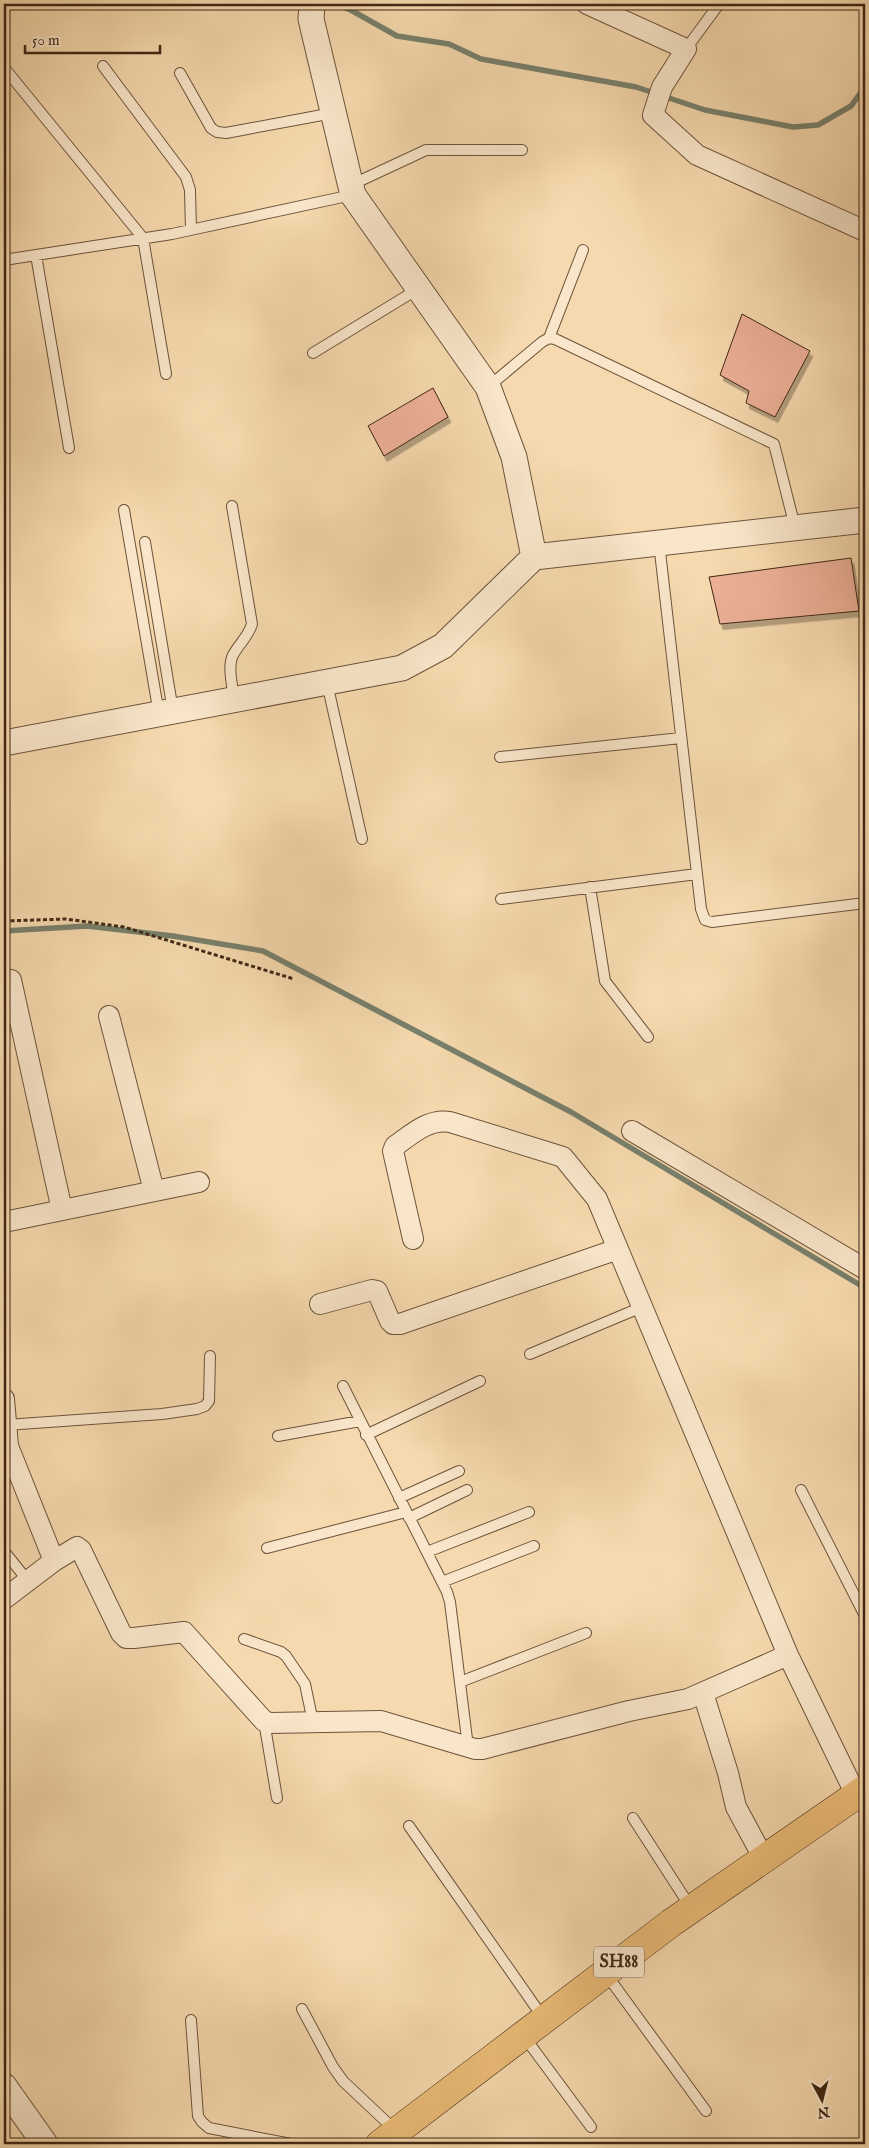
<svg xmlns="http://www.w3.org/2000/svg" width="869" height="2148" font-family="'IM FELL English',serif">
<defs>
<filter id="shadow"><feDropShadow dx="3" dy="5.5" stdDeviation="0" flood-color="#0004"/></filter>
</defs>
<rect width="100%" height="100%" fill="#f6d9ae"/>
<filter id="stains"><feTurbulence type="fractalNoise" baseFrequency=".004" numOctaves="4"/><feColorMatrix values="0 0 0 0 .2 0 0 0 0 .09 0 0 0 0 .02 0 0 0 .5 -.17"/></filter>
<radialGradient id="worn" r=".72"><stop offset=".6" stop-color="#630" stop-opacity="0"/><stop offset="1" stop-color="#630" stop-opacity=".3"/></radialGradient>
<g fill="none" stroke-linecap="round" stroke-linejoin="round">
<path stroke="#78806c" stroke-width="5.5" d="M332,4L349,9L397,36L449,44L481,59L636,87L705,110L793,127L818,125L851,106L865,87
M4,931L87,926L173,936L263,951L571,1112L865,1288"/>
</g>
<path fill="#edb097" stroke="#3f2715" filter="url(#shadow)" d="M742,314L810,351L775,417L746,403L749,391L720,375Z
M433,388L448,417L384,456L368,426Z
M851,558L859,611L720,624L709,577Z"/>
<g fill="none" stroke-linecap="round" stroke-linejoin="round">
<g stroke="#6d543b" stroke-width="12">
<path id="service" d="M686,49L719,4
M103,66L186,177L190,190L191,230
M6,70L143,238L166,374
M180,73L211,128L217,132L226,133L333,113
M351,185L426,150H522
M36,255L69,448
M4,260L172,234L352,195
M549,338L583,250
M313,353L418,289
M488,387L542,342L549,338L555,339L774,444L795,527
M232,506L252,624C248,637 239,644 233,655C227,667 233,687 234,700
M124,510L159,714
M145,542L173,711
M659,543L701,909L705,920L712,922L865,903
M327,683L362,839
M500,757L681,738
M590,887L605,981L648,1037
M501,899L697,874
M530,1354L642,1307
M343,1386L447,1592L450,1602L468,1747
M6,1425L162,1414L197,1409L205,1406L209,1401L210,1356
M366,1435L480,1381
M278,1436L360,1421
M801,1490L865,1616
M399,1498L459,1471
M409,1518L467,1490
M267,1548L406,1512
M4,1551L28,1581
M427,1552L529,1512
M442,1582L534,1546
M244,1639L281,1652L286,1656L305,1684L313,1722
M460,1682L586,1633
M264,1721L277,1798
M633,1818L691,1908
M409,1826L544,2019
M606,1974L706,2111
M302,2009L333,2067L343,2081L396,2131
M191,2020L198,2116L202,2122L209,2128L291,2144
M523,2035L591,2127"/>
</g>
<g stroke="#6d543b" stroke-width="22">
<path id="minor" d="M587,4L686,49L662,87L653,115L697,155L865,231
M11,980L62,1210
M109,1016L154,1191
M632,1131L865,1269
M4,1222L199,1182
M413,1239L393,1151L395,1146C412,1134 429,1118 450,1122L563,1157L597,1199L788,1655L856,1795
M320,1304L372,1290L377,1291L390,1321L393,1324H400L618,1249
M4,1399L8,1446L54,1561
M4,1599L54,1561L77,1547L81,1550L121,1633L126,1638H134L184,1632L264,1721L270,1723L381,1721L475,1749H482L629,1711L688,1699L788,1655
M703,1693L728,1773L736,1807L764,1859"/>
</g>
<g stroke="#6d543b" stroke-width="27">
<path id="tertiary" d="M312,4L311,19L353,195L488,387L514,457L534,557
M4,743L402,668L443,646L534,557L865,520
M4,2086L45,2144"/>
</g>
<g stroke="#3f2715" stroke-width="29">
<path id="primary" d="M380,2144L671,1923L865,1789"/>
</g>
<path stroke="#3f2715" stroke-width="3" stroke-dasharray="4 2.5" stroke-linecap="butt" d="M4,921L66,919L124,927L294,979"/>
<use href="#service" stroke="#f9e6ca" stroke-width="10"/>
<use href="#minor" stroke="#f9e6ca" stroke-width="20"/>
<use href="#tertiary" stroke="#f9e6ca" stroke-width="25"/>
<use href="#primary" stroke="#ebbc77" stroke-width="28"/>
</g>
<g text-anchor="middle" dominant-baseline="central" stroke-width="5" stroke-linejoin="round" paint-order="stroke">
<rect fill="#f9e6ca" stroke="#77604b" stroke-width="1" x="594" y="1946.5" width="50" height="31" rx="4"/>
<g font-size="18" font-weight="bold" fill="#3f2715">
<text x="619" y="1962">SH88</text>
</g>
</g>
<rect width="869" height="2148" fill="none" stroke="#f6d9ae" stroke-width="20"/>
<rect x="5" y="5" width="859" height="2138" fill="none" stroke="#3f2715" stroke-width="2.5"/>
<rect x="10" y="10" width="849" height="2128" fill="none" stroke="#3f2715"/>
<g transform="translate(822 2100) rotate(173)" stroke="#f9e6ca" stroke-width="4" paint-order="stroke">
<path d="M0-4L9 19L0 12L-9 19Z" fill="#3f2715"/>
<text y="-8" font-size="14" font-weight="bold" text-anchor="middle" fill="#3f2715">N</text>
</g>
<path d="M25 45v8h135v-8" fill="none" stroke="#3f2715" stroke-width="2.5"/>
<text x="32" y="45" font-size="15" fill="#3f2715" stroke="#f9e6ca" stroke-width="4" paint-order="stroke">50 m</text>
<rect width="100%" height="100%" filter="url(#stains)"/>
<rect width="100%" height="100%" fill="url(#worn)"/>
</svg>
